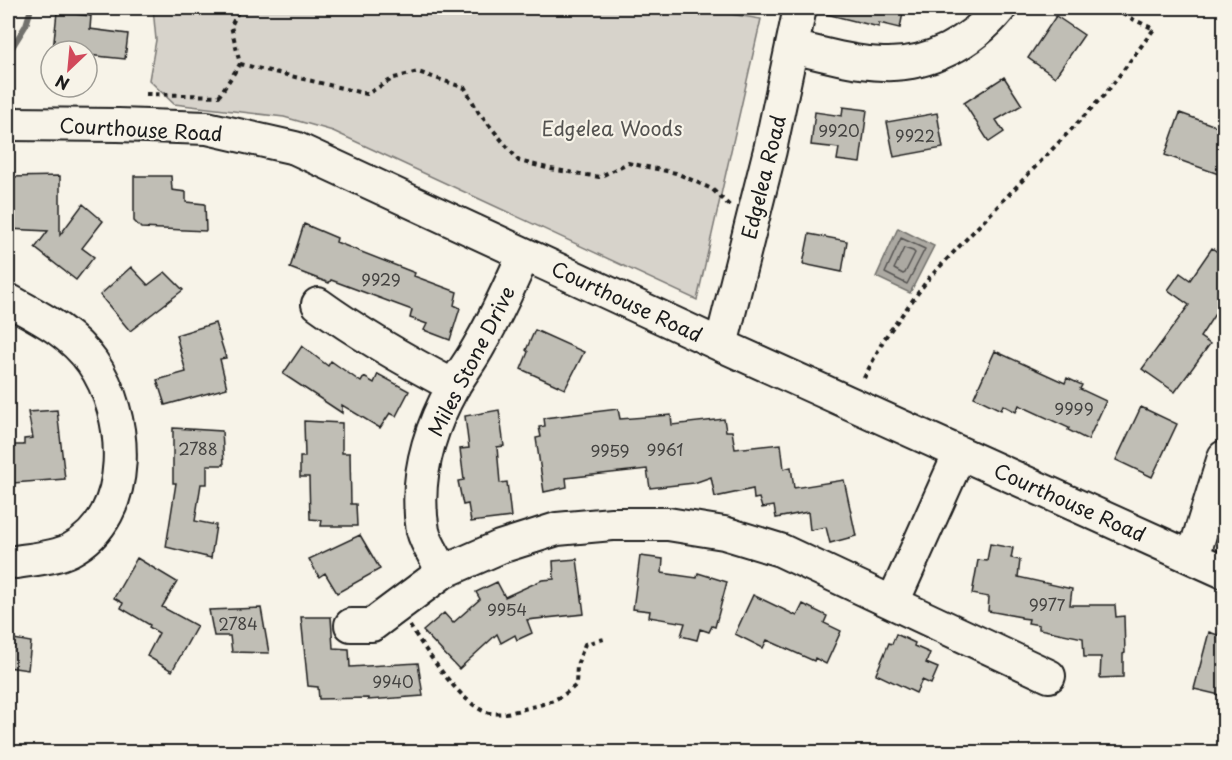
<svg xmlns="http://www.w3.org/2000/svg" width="1232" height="760" font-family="'Playpen Sans',sans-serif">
<rect width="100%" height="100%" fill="#f7f3e8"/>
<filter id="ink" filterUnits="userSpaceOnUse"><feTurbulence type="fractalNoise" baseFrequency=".0167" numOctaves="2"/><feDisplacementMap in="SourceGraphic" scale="12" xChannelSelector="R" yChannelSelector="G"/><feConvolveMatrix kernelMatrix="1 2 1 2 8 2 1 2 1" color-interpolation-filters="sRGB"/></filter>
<g filter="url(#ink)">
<path fill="#d7d3cb" stroke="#7a7874" stroke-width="1.5" d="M153,8H693L761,19L697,300L333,131L284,117L174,104L149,80L156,40Z"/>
<path fill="#aca9a2" stroke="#72716c" stroke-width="1.5" d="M898,228L934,246L910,293L876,277Z"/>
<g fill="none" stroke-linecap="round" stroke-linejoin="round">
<path stroke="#565452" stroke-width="1.5" d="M901,238L925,249L907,284L885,273Z
M904,248L913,251L915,253L905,273L903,274L894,269Z"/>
<path stroke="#72716c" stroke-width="6" d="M8,54L26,25L30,12"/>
</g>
<path fill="#c0beb5" stroke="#1c1c1c" stroke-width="1.5" d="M826,8H904L900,28L879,23V27L826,14Z
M57,12L91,16L90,29L128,34L125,59L87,55V51H53Z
M1056,16L1084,35L1055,77L1028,58Z
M1004,77L1022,105L996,120L1004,132L989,142L964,103Z
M843,107L867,110L860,163L837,160L839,148L811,145L815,112L842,116Z
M937,113L943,148L894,157L887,122Z
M1180,113L1224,129V176L1165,155Z
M60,176V235L83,204L103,221L82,248L94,257L76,280L35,248L48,231L8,229V177Z
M134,176H171L172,190L186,192V202L205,204L206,231L141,228L134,221Z
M304,224L337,238L336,242L415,273L414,276L457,292L454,305L460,308L450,340L424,330L427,324L410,318L412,310L331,280L329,283L290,268Z
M809,234L847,241L842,272L803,264Z
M1212,248L1224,257V300L1200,337L1210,344L1175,392L1142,369L1189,305L1168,290L1180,273L1190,280Z
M131,267L148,285L165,272L183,290L130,331L100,295Z
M215,323L226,358L220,359L227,388L165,405L157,380L186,372L176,335Z
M535,330L584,352L565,389L521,369L528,352L526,350Z
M302,346L328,366L331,361L361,382L364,377L374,383L378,374L409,391L396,416L390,413L380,428L342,405V413L283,374Z
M995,351L1065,383L1067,378L1082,385L1080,389L1106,401L1088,440L1068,430L1069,428L1019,405L1016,412L1003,405L1001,410L974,397Z
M1141,407L1177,424L1152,477L1116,460Z
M618,409L620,419L671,415L672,425L724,419L726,431H732L735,449L781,444L784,469L791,467L794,488L844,480L856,536L830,543L826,527L810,530L808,512L776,518L774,506L762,508L759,498L754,499L753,489L715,497L711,477L694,483L650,488L647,469L566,478L567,487L544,492L536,438L541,437L539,427L545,426L544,418Z
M57,410L65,479L13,483L8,445H24V439L33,438L28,412Z
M499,410L504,446L497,447L500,483L507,482L511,517L471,522L468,504L463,505L458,481L464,480L460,449L469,448L465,416Z
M304,421L342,423V453H350L351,504H356L357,526H321L322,520L310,519L309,477H300V457H305Z
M173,428L222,431L224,465H207V484H201L195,521L216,525L211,558L166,547L176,483H173Z
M360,535L380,569L337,593L325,573L319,577L309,559Z
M990,544L1013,548L1011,558L1020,560L1018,577L1072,589L1070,605H1115L1116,617L1124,616L1125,653L1123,654V677L1100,678L1101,657H1084L1083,638L1039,629V625L1028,623L1029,619L1021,618V617L988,611L989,597L972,594L978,560L987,561Z
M640,556L663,559L662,573L697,578L698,573L727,582L715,627L712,626L709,632L700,629L697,640L681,636L685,623L649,617L650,611L633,609Z
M137,558L177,582L162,607L197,626L172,671L147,656L159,633L149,627L150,625L121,608L123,603L114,598Z
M577,559L584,614L527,620L532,633L517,640L515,635L501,643L497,634L459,669L423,631L444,613L453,623L480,599L476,592L497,582L505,597L542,580L554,579L553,561Z
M753,595L797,616L803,604L827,616L824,623L841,631L826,664L815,658L814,661L767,640L763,648L735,634Z
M261,608L269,653L232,652L230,636H214L209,610Z
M301,617H331L333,648L349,649L350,667L418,663L423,696L368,700V698L319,699L318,687L308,686Z
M1209,632L1224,637V696L1194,689Z
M896,634L915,643L914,646L930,653L926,663L938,668L931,684L922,680L916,693L876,674L889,643L892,644Z
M8,638L31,642L28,670L8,667Z"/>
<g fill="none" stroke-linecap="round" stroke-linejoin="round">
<g stroke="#1c1c1c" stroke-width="36">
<path id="minor" d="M792,47C822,54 853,63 883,64C929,66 972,42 1000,8
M8,124L118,125L207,128L295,148L721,345L1224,572
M8,300C39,317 71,332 92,362C129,414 136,516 70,550C54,558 34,559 16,562
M318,304C361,335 406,361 454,386
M721,345L770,150L800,8
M1193,557L1224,457
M443,572C437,559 426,544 423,531C414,480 429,430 453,387C462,372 472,359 480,344C497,315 510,285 524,254
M893,602L960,453
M351,625H372L443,572L500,547L557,529L612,524H668L724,533L780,550L1049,676"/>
</g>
<path stroke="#1c1c1c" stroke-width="4" stroke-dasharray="4.5 4.5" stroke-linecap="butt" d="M240,64L367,94L394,78L418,72L465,88L479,113L519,161L551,169L599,177L628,163L676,173L712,189L730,206
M146,94L219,96L240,64L231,26L240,8
M864,378L884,339L929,278L1107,92L1154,29L1109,8
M410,626C424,648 464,709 490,713C504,715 517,711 531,707C549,703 562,698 576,685L577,665L585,644L604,639"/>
<use href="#minor" stroke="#f7f3e8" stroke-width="32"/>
</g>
</g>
<g text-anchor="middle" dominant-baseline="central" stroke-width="4.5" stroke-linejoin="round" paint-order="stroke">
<g font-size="16" fill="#454442">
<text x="839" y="130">9920</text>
<text x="915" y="135">9922</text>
<text x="381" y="279">9929</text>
<text x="1074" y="408">9999</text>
<text x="198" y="448">2788</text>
<text x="665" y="449">9961</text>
<text x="610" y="450">9959</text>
<text x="1047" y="604">9977</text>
<text x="507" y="609">9954</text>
<text x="238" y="623">2784</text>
<text x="393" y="681">9940</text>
</g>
<g font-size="20" fill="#545351" stroke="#f7f3e8">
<text x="612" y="128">Edgelea Woods</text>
</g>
<g font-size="20" fill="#1c1c1c" stroke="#f7f3e8">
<text transform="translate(141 129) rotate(3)">Courthouse Road</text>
<text transform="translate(763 177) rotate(-76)">Edgelea Road</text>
<text transform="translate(627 301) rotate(25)">Courthouse Road</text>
<text transform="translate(471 361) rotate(-63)">Miles Stone Drive</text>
<text transform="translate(1070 502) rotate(24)">Courthouse Road</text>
</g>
</g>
<rect width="1232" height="760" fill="none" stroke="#f7f3e8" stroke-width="30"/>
<rect x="15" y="15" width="1202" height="730" fill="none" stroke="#1c1c1c" stroke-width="2" filter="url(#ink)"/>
<g transform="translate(69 69) rotate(206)"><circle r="28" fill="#f7f3e8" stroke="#9f9d96" stroke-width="1.5"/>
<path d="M0-4.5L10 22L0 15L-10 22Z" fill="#d1495b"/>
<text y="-9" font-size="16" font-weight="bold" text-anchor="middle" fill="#1c1c1c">N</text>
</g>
</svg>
